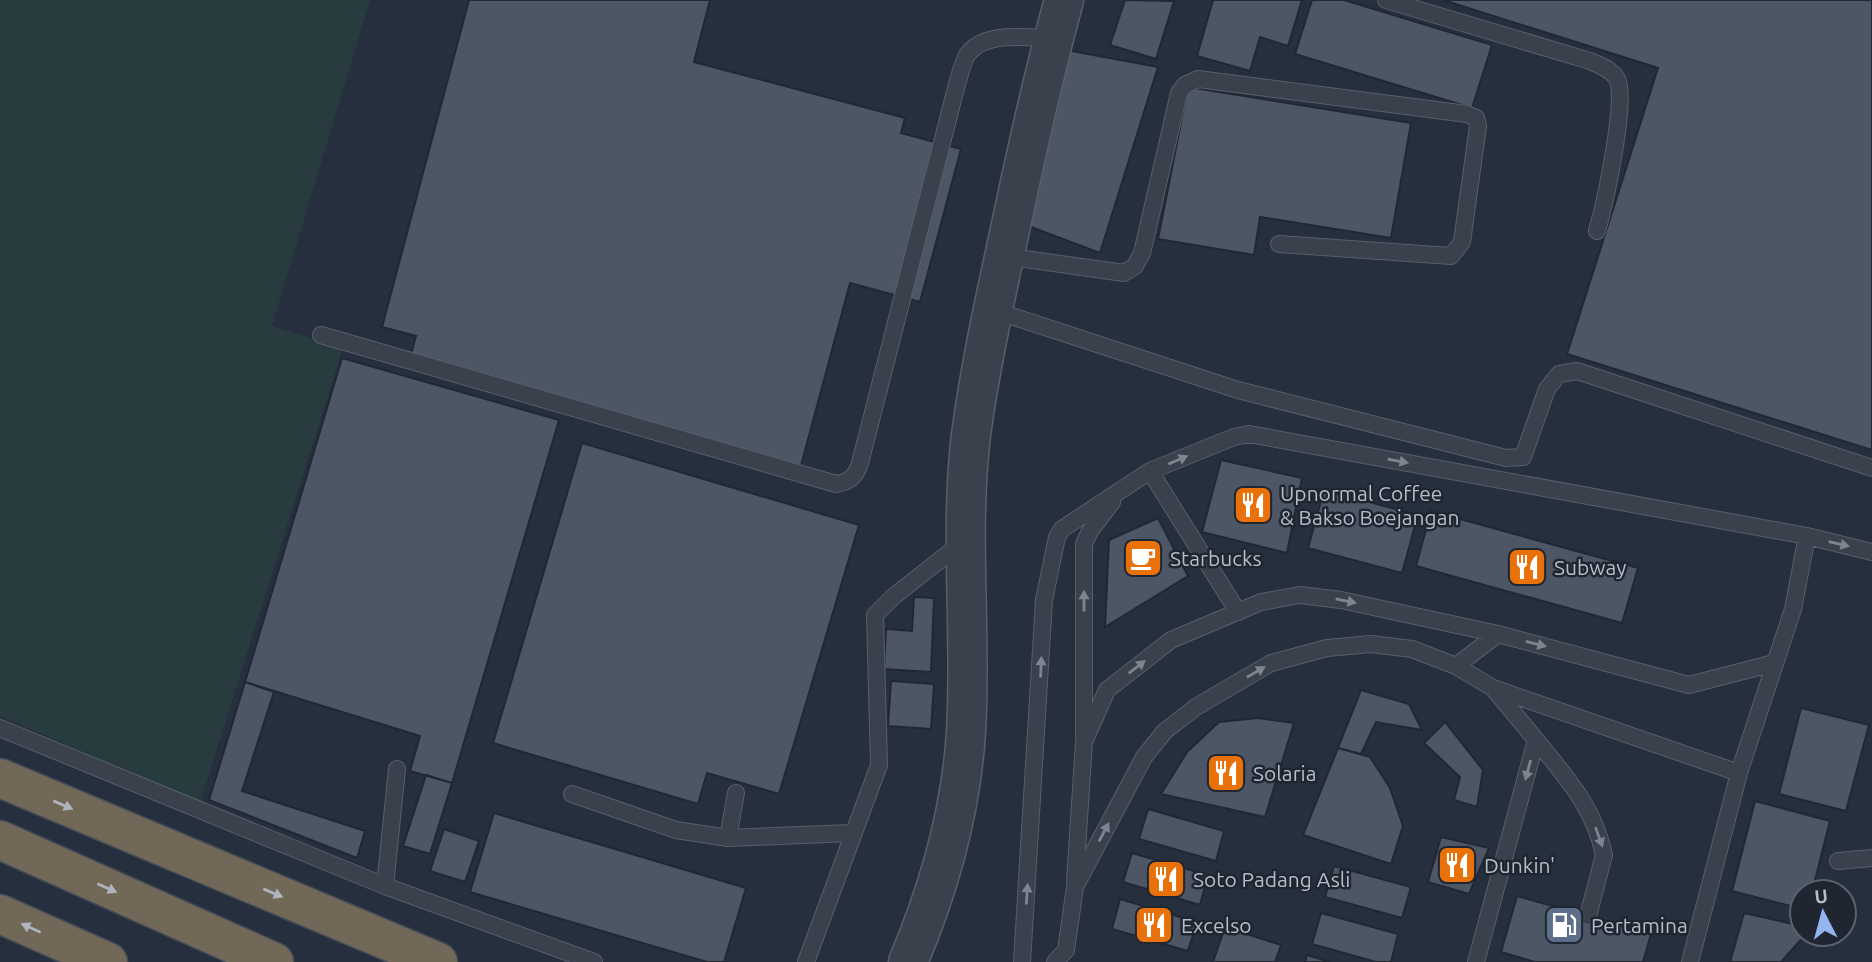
<svg xmlns="http://www.w3.org/2000/svg" width="1872" height="962" font-family="Ubuntu,sans-serif">
<rect width="100%" height="100%" fill="#262f3d"/>
<path fill="#283b3e" d="M0,0H370L272,326L343,348L200,803L0,716Z"/>
<path fill="#4c5665" stroke="#212834" stroke-width="2" d="M469,0H710L694,62L905,118L901,133L961,149L920,302L850,283L799,473L407,369L416,336L382,327Z
M1125,0L1174,1L1156,59L1110,45Z
M1213,0H1302L1288,46L1260,37L1250,71L1197,56Z
M1312,0H1344L1492,45L1472,108L1295,54Z
M1443,0H1872V450L1567,354L1658,68Z
M1061,49L1158,67L1100,253L1023,224Z
M1188,87L1411,123L1391,238L1260,217L1254,255L1158,239Z
M342,358L559,420L452,783L410,771L420,736L245,682Z
M582,443L859,525L779,794L707,773L698,804L493,743Z
M1221,460L1302,478L1287,553L1202,532Z
M1324,490L1418,515L1402,573L1308,548Z
M1431,511L1638,568L1622,623L1416,566Z
M1158,518L1188,576L1105,627L1109,540Z
M914,597L934,598L931,672L884,669L886,629L912,631Z
M891,681L934,684L931,729L888,726Z
M245,682L274,692L242,791L365,831L357,858L209,800Z
M1361,690L1409,704L1422,730L1376,722L1361,754L1338,748Z
M1801,708L1869,725L1846,811L1779,794Z
M1258,718L1294,723L1265,817L1161,794L1187,752L1219,722Z
M1445,722L1483,770L1477,807L1454,800L1460,777L1424,743Z
M1338,748L1370,757L1390,788L1403,826L1391,864L1303,835Z
M426,775L452,783L430,854L403,846Z
M1755,801L1830,821L1812,892H1802V909L1732,891Z
M1148,809L1224,831L1216,861L1139,839Z
M494,813L746,888L724,962H707L470,892Z
M444,829L479,841L465,882L430,871Z
M1441,837L1489,848L1469,894L1428,882Z
M1132,853L1208,875L1200,905L1123,882Z
M1334,866L1411,887L1402,918L1325,897Z
M1517,896L1651,934L1643,962H1535L1501,952Z
M1120,899L1197,922L1188,951L1112,929Z
M1321,913L1398,934L1391,962H1376L1312,944Z
M1744,913L1802,926V934H1806L1781,962H1730Z
M1225,927L1281,945L1275,962H1213Z
M1307,955L1330,962H1305Z"/>
<g fill="none" stroke-linecap="round" stroke-linejoin="round">
<g stroke="#585f6b" stroke-width="18">
<path id="service" d="M1386,0L1590,61C1599,65 1612,69 1617,79C1628,98 1604,207 1597,231
M1004,256L1124,273L1135,266L1142,253L1179,93L1185,85L1198,79L1467,114L1476,118L1478,126L1462,242L1451,256L1279,244
M993,310L1238,390L1506,458L1523,457L1547,389L1559,374L1577,371L1872,468
M321,335L836,484C850,482 856,476 860,463L956,88C959,78 962,64 967,55C984,30 1028,38 1053,38
M1150,471L1238,612
M1807,536L1872,552
M1456,666L1498,634L1689,685L1774,663
M1493,688L1739,773
M0,728L385,886L594,962
M1084,736V544L1090,531L1112,502
M1536,740C1566,777 1594,807 1604,855L1588,916
M572,794L676,830L728,838L852,833
M728,838L736,793
M1838,861L1872,858
M1075,881L1084,742L1107,690L1171,640L1261,602L1300,595L1341,600L1498,634
M385,886L397,769
M806,962L879,765L875,615L894,596L963,542
M1022,962L1044,600L1057,537L1062,529L1150,471L1234,437L1249,434L1807,536L1793,609L1739,773L1690,962
M1055,962L1066,950L1075,887L1144,757L1165,731L1196,707L1271,663L1327,648L1371,644L1412,649L1456,666L1493,688L1536,740L1476,962"/>
</g>
<g stroke="#585f6b" stroke-width="41">
<path id="tertiary" d="M908,962C939,889 961,811 966,732C972,633 959,534 971,435C979,374 992,313 1005,253C1023,168 1041,84 1064,0"/>
</g>
<g stroke="#454c58" stroke-width="41">
<path id="motorway" d="M0,778L438,962
M0,840L274,962
M0,914L108,962"/>
</g>
<use href="#service" stroke="#3a414d" stroke-width="16"/>
<use href="#tertiary" stroke="#3a414d" stroke-width="38"/>
<use href="#motorway" stroke="#726857" stroke-width="38"/>
</g>
<defs><path id="oneway-solid" d="M-6-.8H1V-3.2L6.5 0L1 3.2V.8H-6Z" transform="scale(1.75)"/></defs>
<g fill="#7e8591">
<use href="#oneway-solid" transform="translate(1178 460) rotate(-23)"/>
<use href="#oneway-solid" transform="translate(1398 461) rotate(10)"/>
<use href="#oneway-solid" transform="translate(1839 544) rotate(13)"/>
<use href="#oneway-solid" transform="translate(1084 601) rotate(-90)"/>
<use href="#oneway-solid" transform="translate(1346 601) rotate(11)"/>
<use href="#oneway-solid" transform="translate(1536 644) rotate(14)"/>
<use href="#oneway-solid" transform="translate(1041 667) rotate(-88)"/>
<use href="#oneway-solid" transform="translate(1137 667) rotate(-38)"/>
<use href="#oneway-solid" transform="translate(1256 672) rotate(-30)"/>
<use href="#oneway-solid" transform="translate(1528 770) rotate(105)"/>
<use href="#oneway-solid" transform="translate(1104 832) rotate(-62)"/>
<use href="#oneway-solid" transform="translate(1599 837) rotate(70)"/>
<use href="#oneway-solid" transform="translate(1027 894) rotate(-86)"/>
</g>
<g fill="#afb4bd">
<use href="#oneway-solid" transform="translate(63 805) rotate(23)"/>
<use href="#oneway-solid" transform="translate(107 888) rotate(24)"/>
<use href="#oneway-solid" transform="translate(273 893) rotate(23)"/>
<use href="#oneway-solid" transform="translate(31 928) rotate(-156)"/>
</g>
<defs>
<g id="restaurant-square" transform="scale(2.0125)"><rect x="-9" y="-9" width="18" height="18" rx="4" fill="#e8710a" stroke="#1f2632"/><path d="M-5-6h1v4h1v-4h1v4h1v-4h1v5L-1.5 .5V6h-2V.5L-5-1ZM5-6V6H3V1.5H1.5Q1.5-4 5-6Z" fill="#fff"/></g>
<g id="cafe-square" transform="scale(2.0125)"><rect x="-9" y="-9" width="18" height="18" rx="4" fill="#e8710a" stroke="#1f2632"/><path d="M-5.5-4.5H6V0H3Q3 3.5 0 3.5H-2.5Q-5.5 3.5-5.5 0ZM3-3.2v2h1.7v-2ZM-6 4.5H4V6H-6Z" fill="#fff"/></g>
<g id="fuel-square" transform="scale(2.0125)"><rect x="-9" y="-9" width="18" height="18" rx="4" fill="#5c6f8a" stroke="#1f2632"/><path d="M-5.5-6h7V0h2V4h1.3V-2.5L3-4.5l.8-.8L6-3V5H2.5V1h-1V6h-7ZM-4.2-4.7v3.2H.2V-4.7Z" fill="#fff"/></g>
</defs>
<g fill-rule="evenodd">
<use href="#restaurant-square" x="1253" y="505"/>
<use href="#cafe-square" x="1143" y="558"/>
<use href="#restaurant-square" x="1527" y="567"/>
<use href="#restaurant-square" x="1226" y="773"/>
<use href="#restaurant-square" x="1457" y="865"/>
<use href="#restaurant-square" x="1166" y="879"/>
<use href="#restaurant-square" x="1154" y="925"/>
<use href="#fuel-square" x="1564" y="925"/>
</g>
<g text-anchor="middle" dominant-baseline="central" stroke-width="5" stroke-linejoin="round" paint-order="stroke">
<g font-size="21" fill="#b6bcc8" stroke="#1f2632" text-anchor="start">
<text x="1280" y="493">Upnormal Coffee<tspan x="1280" dy="24">&amp; Bakso Boejangan</tspan></text>
<text x="1170" y="558">Starbucks</text>
<text x="1554" y="567">Subway</text>
<text x="1253" y="773">Solaria</text>
<text x="1484" y="865">Dunkin'</text>
<text x="1193" y="879">Soto Padang Asli</text>
<text x="1181" y="925">Excelso</text>
<text x="1591" y="925">Pertamina</text>
</g>
</g>
<g transform="translate(1823 913) rotate(354)"><circle r="33" fill="#1f2632" stroke="#5b626e" stroke-width="2"/>
<path d="M0-5L12 26L0 18L-12 26Z" fill="#92b5f0"/>
<text y="-10" font-size="19" font-weight="bold" text-anchor="middle" fill="#b6bcc8">U</text>
</g>
</svg>
